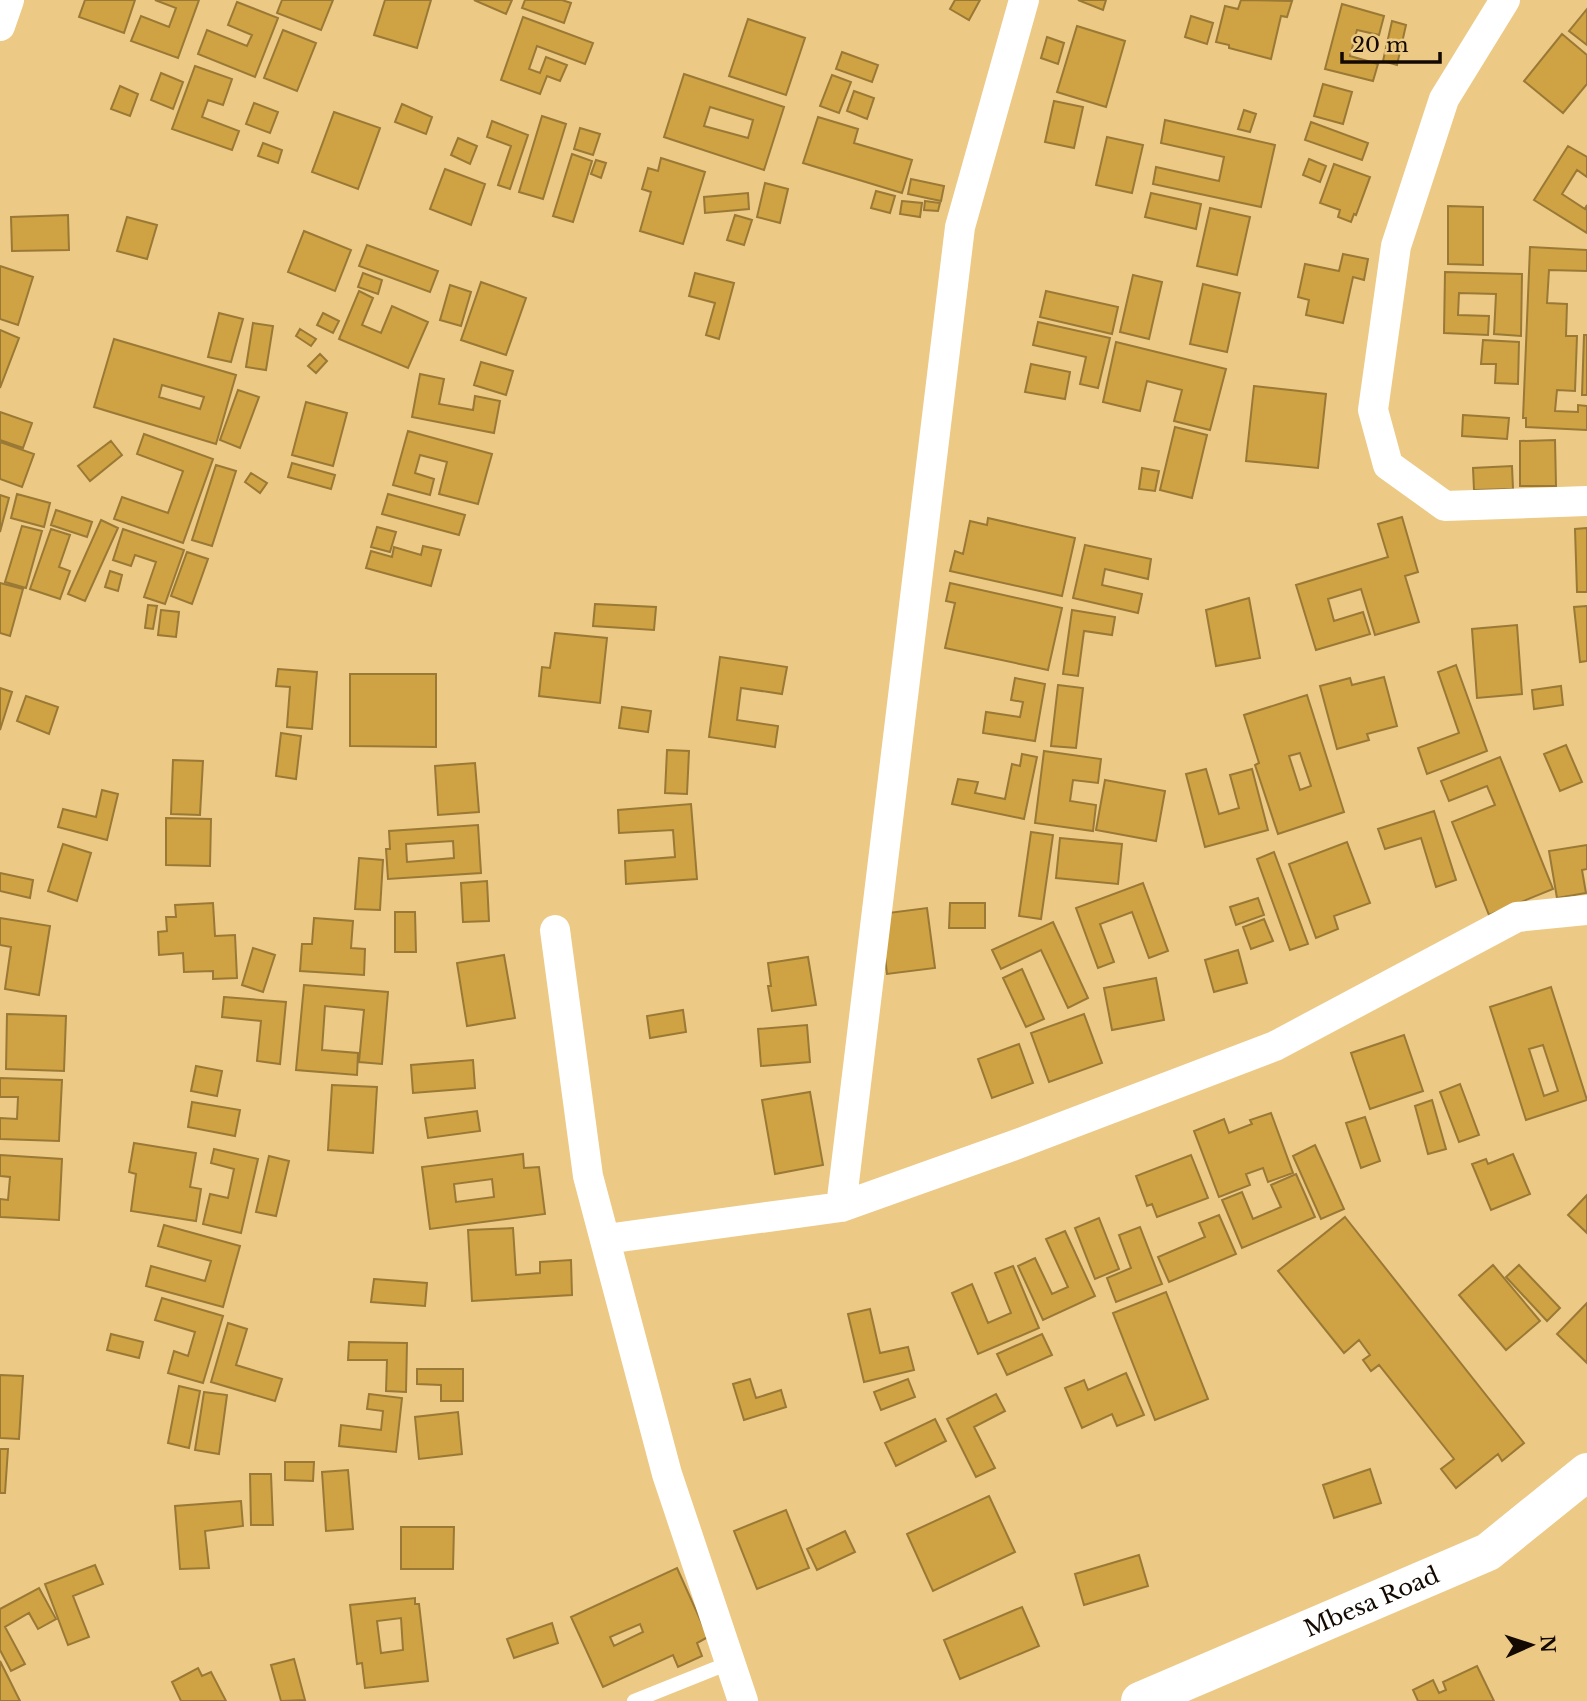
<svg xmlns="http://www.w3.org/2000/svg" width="1587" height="1701" font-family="'Libre Baskerville',serif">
<rect width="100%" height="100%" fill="#ecc985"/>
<path fill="#cfa343" stroke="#997935" stroke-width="2" fill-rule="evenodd" d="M85,0H135L124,33L79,17Z
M155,0H199L178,58L131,41L141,16L169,27L176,8Z
M282,0H333L321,30L277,13Z
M385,0H431L417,48L374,35Z
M474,0H512L506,14Z
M525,0H562L571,3L564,23L522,8Z
M955,0H980L969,20L950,9Z
M1078,0H1106L1103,10Z
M1241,0L1292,1L1287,17L1281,16L1271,59L1229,48V45L1216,42L1225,6L1238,9Z
M237,2L278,18L255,77L198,54L207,30L247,46L252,35L228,25Z
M1342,4L1384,16L1379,35L1357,30L1350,56L1378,64L1373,81L1325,69Z
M1587,9V45L1569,31Z
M1191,16L1213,23L1207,44L1185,37Z
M523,17L593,43L585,64L537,46L529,69L540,73L546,57L567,65L560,81L547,76L540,94L501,80Z
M748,19L805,38L786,95L729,76Z
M1392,21L1406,25L1397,65L1383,61Z
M1077,26L1125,41L1106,107L1057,92Z
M283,30L316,43L297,91L264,78Z
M1562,34L1587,55V84L1563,113L1524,81Z
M1047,37L1064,43L1058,64L1041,58Z
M842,52L878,65L872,82L836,69Z
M195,66L232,79L223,105L208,100L202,117L239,131L232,150L172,129Z
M161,73L183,82L173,109L151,100Z
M684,74L784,107L764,170L664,137ZM710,107L753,120L748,138L704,126Z
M832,75L851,82L839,113L820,106Z
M1323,84L1352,92L1343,124L1314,116Z
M120,86L138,94L130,116L111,109Z
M854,91L874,98L867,119L847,111Z
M1054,101L1083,107L1074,148L1045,142Z
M254,103L278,112L270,133L246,124Z
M402,104L432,117L426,134L395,122Z
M1244,110L1256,114L1250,132L1238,129Z
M334,112L380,128L358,189L312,172Z
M542,116L566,124L543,199L519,192Z
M818,117L858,129L854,143L912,160L902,193L803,163Z
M1165,120L1275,145L1261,207L1153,184L1156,167L1219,181L1224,157L1161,143Z
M492,121L528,135L510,189L498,185L511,146L487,137Z
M1311,122L1368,143L1362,160L1305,140Z
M580,128L600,134L593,155L574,149Z
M1107,137L1143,145L1132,193L1096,185Z
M458,138L477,146L470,164L451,155Z
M263,143L282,150L278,163L258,156Z
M1568,146L1587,157V177L1577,170L1562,194L1585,209L1587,205V233L1534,200Z
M572,154L592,161L573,222L553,216Z
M661,158L705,172L683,244L640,231L651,192L642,189L648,168L658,171Z
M1309,159L1326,166L1320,182L1303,175Z
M596,160L606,163L601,178L591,174Z
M1334,164L1370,177L1356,215L1354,214L1351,222L1338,217L1340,210L1320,203Z
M445,169L485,184L471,225L430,209Z
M911,179L944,186L941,201L908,194Z
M765,183L788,189L780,223L757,217Z
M876,191L895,196L890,213L871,208Z
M748,193L749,209L705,213L704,197Z
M1151,193L1201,204L1196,229L1145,217Z
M902,201L922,203L920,217L900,214Z
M925,201L940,203L938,211L924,210Z
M1448,206L1483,207V265L1448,264Z
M1210,208L1250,217L1237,275L1197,266Z
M68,215L69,250L12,251L11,217Z
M735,215L752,220L744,245L727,240Z
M127,217L157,225L147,259L117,251Z
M304,231L351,250L335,291L288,272Z
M367,245L438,271L430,292L359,266Z
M1530,247L1587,250V271L1549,270L1547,303L1567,304L1566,336H1577L1575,391L1557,390L1555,411L1578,412V405L1587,406V430L1526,427V418H1523Z
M1343,254L1368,259L1364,280L1353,277L1343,323L1306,315L1309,300L1298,297L1305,264L1339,271Z
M0,266L33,277L18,325L0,319Z
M1445,272L1522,274L1521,336L1494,334L1496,294L1459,293L1458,315L1489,316L1488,335L1444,333Z
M363,273L382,280L378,294L358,287Z
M695,273L734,283L719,339L706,335L715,303L689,296Z
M1133,275L1162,282L1149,339L1120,332Z
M481,282L526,298L506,355L461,340Z
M1203,284L1240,293L1227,352L1190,344Z
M450,285L471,292L461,326L440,320Z
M359,291L373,298L362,325L381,333L392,306L428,322L408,368L339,339Z
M1046,291L1118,307L1112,334L1040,317Z
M219,313L243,319L231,362L208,357Z
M323,313L339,321L333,333L317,325Z
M1038,322L1110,338L1098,388L1080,384L1086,357L1033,345Z
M253,323L273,326L266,370L246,367Z
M300,329L316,339L311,346L296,336Z
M0,330L19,338L0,388Z
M1584,335H1587V395H1582Z
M114,339L236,375L216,444L94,407ZM162,385L204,397L200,409L159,397Z
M1483,340L1519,342L1518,384L1495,383L1496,364H1481Z
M1116,342L1226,369L1210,430L1174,421L1182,390L1147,381L1140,411L1103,402Z
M320,354L327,361L316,373L308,366Z
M481,362L513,371L506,395L474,385Z
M1031,364L1070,372L1065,399L1025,392Z
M420,374L444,379L439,404L473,410L475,396L500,401L494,433L412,417Z
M1254,386L1326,394L1318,468L1246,461Z
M238,390L259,397L240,448L220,440Z
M306,402L347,413L333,466L292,455Z
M0,412L32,423L23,448L0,440Z
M1463,415L1509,418L1507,439L1462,436Z
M1175,427L1207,435L1192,498L1160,490Z
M408,431L492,454L478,504L439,494L447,462L420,455L415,473L434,479L430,495L393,485Z
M144,434L213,459L183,543L114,519L122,497L168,513L183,471L137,454Z
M1555,440L1556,486H1520V441Z
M111,441L122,455L90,481L78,466Z
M0,442L34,454L22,487L0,479Z
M292,463L335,475L331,489L288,477Z
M216,465L236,471L212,546L192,540Z
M1512,466L1513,489L1474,490L1473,468Z
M1142,468L1159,471L1155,491L1139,489Z
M251,473L267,483L260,493L245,482Z
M17,494L50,503L44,527L11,518Z
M388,494L465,515L459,535L382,514Z
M0,495L9,498L0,532Z
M56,510L92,522L87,537L51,525Z
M1402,517L1418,572L1405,576L1419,622L1375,635L1361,589L1328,599L1334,621L1363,612L1370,634L1316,650L1296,585L1388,557L1378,524Z
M988,518L1075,538L1062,596L950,571L955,551L963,554L970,521L987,525Z
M101,520L118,528L85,601L68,594Z
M22,526L42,531L26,588L5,582Z
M377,527L396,532L390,552L371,547Z
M1587,528V592H1577L1575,529Z
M51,529L70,535L59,567L70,571L60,599L30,589Z
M123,529L184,550L165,604L144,597L156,562L135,555L131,566L113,560Z
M1085,545L1151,559L1148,579L1105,569L1102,585L1142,594L1138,613L1073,598Z
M423,546L441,550L431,586L366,568L371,551L392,557L394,547L421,555Z
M187,552L208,559L192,604L171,596Z
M110,571L122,575L118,591L105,587Z
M0,583L23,589L10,636L0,633Z
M950,583L1062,608L1048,670L945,648L955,603L946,601Z
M1249,598L1260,658L1216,666L1206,610Z
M595,604L656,607L654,630L593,626Z
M148,605L157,606L153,629L145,628Z
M1587,606V661L1580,662L1574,607Z
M161,610L179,612L176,637L158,635Z
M1072,610L1115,617L1112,635L1084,631L1078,676L1063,674Z
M1517,625L1522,694L1477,698L1472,629Z
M555,633L607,638L600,703L539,696L542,667L550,668Z
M720,657L787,667L782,694L741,688L737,720L778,726L775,747L709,737Z
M1456,665L1487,751L1427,774L1418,748L1459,733L1438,672Z
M278,669L317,672L312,729L287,727L290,687L276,686Z
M350,674H436V747L350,746Z
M1384,677L1397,726L1367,734L1369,740L1337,749L1320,686L1350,678L1352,685Z
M1015,678L1045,684L1035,741L983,733L986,712L1020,717L1023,702L1011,700Z
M1058,685L1083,688L1076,748L1051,746Z
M1561,686L1563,705L1534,709L1532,690Z
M0,688L12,692L0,730Z
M1307,695L1344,812L1278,834L1255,765L1259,763L1244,715ZM1300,753L1311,786L1300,790L1289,756Z
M26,696L58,707L49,734L17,721Z
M622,707L651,711L648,732L619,728Z
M281,733L301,736L296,779L276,776Z
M1566,745L1582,782L1560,791L1544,754Z
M667,750L689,751L687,794L665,793Z
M1044,751L1101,759L1098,783L1073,780L1070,801L1096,805L1093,831L1035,823Z
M1022,754L1037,757L1024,819L952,804L958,779L978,782L975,793L1005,799L1012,764L1020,766Z
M1500,757L1553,889L1489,915L1452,822L1495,805L1487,786L1449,801L1441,781Z
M173,760L203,761L200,815L171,814Z
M475,763L479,812L438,815L435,766Z
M1206,769L1219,814L1239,808L1230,775L1252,769L1268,830L1205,847L1186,774Z
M1105,780L1165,791L1156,841L1096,830Z
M102,790L118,794L107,840L58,827L63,809L96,817Z
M691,804L697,879L626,884L625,861L675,857L673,830L619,833L618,810Z
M1434,811L1456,880L1436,887L1421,838L1385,849L1378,829Z
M166,818L211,819L210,866L166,865Z
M478,825L481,873L388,879L386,849H390L389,831ZM453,841L454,858L407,862L406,844Z
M1031,832L1053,835L1041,919L1019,916Z
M1060,838L1122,844L1118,884L1056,878Z
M1347,842L1370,903L1334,916L1338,929L1316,938L1289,864Z
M63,844L91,853L77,901L48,891Z
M1587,845V869L1582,870L1586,893L1557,898L1549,851Z
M1274,852L1308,944L1290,950L1257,859Z
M359,858L383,860L380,910L355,909Z
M0,873L33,880L30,898L0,891Z
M487,881L489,921L463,922L461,883Z
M1143,883L1168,951L1149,958L1132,912L1100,924L1114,962L1098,968L1076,908Z
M1258,898L1264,915L1236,925L1230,907Z
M213,903L215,936L235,935L237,978L213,979V971L184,972L183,953L159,955L158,932L167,931L166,917H176L175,905Z
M950,903H985V928H949Z
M927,908L935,968L887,974L880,914Z
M395,912H415L416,952H395Z
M0,918L50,926L39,995L5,989L11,947L0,945Z
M314,918L353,921L351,948L365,949L364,975L300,971L302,944H312Z
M1264,919L1273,941L1251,949L1243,927Z
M1053,922L1088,998L1068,1008L1041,950L1001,969L992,950Z
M253,948L275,955L263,992L242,985Z
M1238,950L1247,983L1214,992L1205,960Z
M504,955L515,1018L467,1026L457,963Z
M808,957L816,1005L772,1011L768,986H771L768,963Z
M1022,969L1044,1019L1026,1027L1003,978Z
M1156,978L1164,1020L1112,1030L1104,988Z
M304,985L388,992L382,1064L359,1062L364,1010L325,1006L322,1050L358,1053L357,1075L296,1070Z
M1551,987L1587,1100L1526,1120L1490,1007ZM1543,1045L1558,1091L1544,1096L1529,1049Z
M224,997L286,1002L280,1064L257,1061L261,1021L222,1017Z
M683,1010L686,1032L650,1038L647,1016Z
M7,1014L66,1016L64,1071L6,1069Z
M1084,1014L1102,1063L1049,1082L1031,1033Z
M807,1025L810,1062L761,1066L758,1029Z
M1404,1035L1423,1091L1370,1109L1351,1053Z
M1019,1044L1033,1083L992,1098L978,1059Z
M473,1060L475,1088L413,1093L411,1065Z
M196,1066L222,1071L217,1096L191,1091Z
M0,1078L62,1080L59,1141L0,1139V1118L17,1119L18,1097H0Z
M1460,1084L1479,1135L1459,1142L1440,1092Z
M332,1085L377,1087L373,1153L328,1150Z
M810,1092L823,1165L775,1174L762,1100Z
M1432,1100L1446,1149L1428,1154L1415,1106Z
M192,1102L240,1110L235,1136L188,1127Z
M477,1111L480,1131L428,1138L425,1118Z
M1271,1113L1293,1173L1268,1182L1263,1168L1246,1174L1250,1185L1219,1197L1194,1131L1224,1119L1229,1133L1252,1124L1250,1120Z
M1365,1117L1380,1161L1361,1168L1346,1123Z
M134,1143L196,1153L190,1187L201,1189L196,1221L131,1211L136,1174L129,1172Z
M1315,1145L1344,1209L1321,1219L1293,1156Z
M214,1149L258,1159L241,1233L203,1224L210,1194L228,1198L234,1169L211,1163Z
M523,1154L524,1168L539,1167L545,1214L430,1229L422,1167ZM492,1179L494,1197L456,1202L454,1184Z
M1513,1154L1530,1194L1491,1210L1472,1164L1486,1159L1488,1164Z
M0,1155L62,1159L59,1220L0,1217V1199L8,1200L10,1177L0,1176Z
M1191,1155L1208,1198L1157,1217L1152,1204L1147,1206L1136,1176Z
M269,1156L289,1161L276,1216L256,1212Z
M1296,1174L1315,1217L1242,1248L1222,1200L1242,1192L1253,1219L1281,1207L1271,1185Z
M1587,1195V1233L1568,1215Z
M1219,1215L1236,1254L1169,1282L1158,1257L1205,1237L1199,1223Z
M1345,1217L1524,1443L1502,1461L1498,1454L1456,1488L1441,1469L1454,1459L1379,1365L1371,1371L1363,1360L1370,1355L1359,1340L1344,1353L1278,1271Z
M1099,1218L1119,1269L1095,1279L1075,1228Z
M164,1225L240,1246L223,1307L146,1286L151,1266L205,1281L211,1261L158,1246Z
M1140,1227L1162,1284L1116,1302L1107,1278L1131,1268L1119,1235Z
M513,1228L516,1275L540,1273V1262L571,1260L572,1295L472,1301L468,1230Z
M1065,1231L1095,1296L1043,1320L1018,1266L1035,1258L1052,1294L1068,1287L1046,1239Z
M1493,1265L1540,1321L1506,1350L1459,1295Z
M1519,1265L1560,1308L1547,1321L1506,1277Z
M1013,1266L1039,1328L978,1354L952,1293L972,1284L988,1323L1011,1313L995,1273Z
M374,1279L427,1283L425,1306L371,1302Z
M1166,1292L1208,1399L1155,1420L1113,1313Z
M162,1298L223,1316L203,1383L168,1373L174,1351L188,1356L195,1332L155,1320Z
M1587,1303V1363L1557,1334Z
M870,1309L880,1353L908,1347L914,1370L864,1382L848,1314Z
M228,1323L247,1329L236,1365L282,1379L275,1401L211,1382Z
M111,1334L143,1342L139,1358L107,1350Z
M1042,1334L1052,1355L1007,1375L997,1354Z
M349,1342L407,1343L406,1392L386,1391L387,1360H348Z
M417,1369H463V1401H441V1385L417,1384Z
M1126,1373L1144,1415L1117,1426L1112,1414L1082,1428L1065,1388L1084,1380L1088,1390Z
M0,1375L23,1376L19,1439L0,1438Z
M750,1379L756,1398L781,1390L786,1407L744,1420L733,1384Z
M908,1379L915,1397L881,1410L874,1392Z
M179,1386L200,1391L189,1448L168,1443Z
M204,1392L227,1395L219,1454L195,1450Z
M369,1394L402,1398L396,1452L339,1446L341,1425L381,1430L383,1411L367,1409Z
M996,1394L1005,1411L974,1427L995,1468L976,1477L947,1419Z
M458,1412L462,1454L419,1459L415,1417Z
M935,1419L946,1441L896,1466L885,1443Z
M0,1449H8L5,1493H0Z
M285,1462H314L313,1481L285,1480Z
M1370,1469L1381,1503L1334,1518L1323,1485Z
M348,1470L353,1529L326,1531L322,1472Z
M250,1474H271L273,1525H251Z
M989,1496L1015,1552L933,1591L907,1534Z
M241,1501L243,1526L205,1531L209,1568L180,1569L175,1506Z
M786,1510L809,1568L757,1589L734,1531Z
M401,1527H454L453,1569H401Z
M845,1531L855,1552L817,1570L807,1549Z
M1139,1555L1148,1586L1084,1605L1075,1574Z
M95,1565L103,1584L73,1596L89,1637L68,1645L45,1584Z
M677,1568L708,1637L697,1643L702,1656L678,1667L673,1655L603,1687L571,1617ZM640,1624L643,1632L614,1646L610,1637Z
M39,1588L56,1619L38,1629L29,1613L5,1627L25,1664L11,1671L0,1650V1609Z
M415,1598V1604H419L428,1681L365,1688L362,1663L357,1664L350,1605ZM401,1618L403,1650L381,1653L377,1621Z
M1022,1607L1039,1646L960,1679L944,1640Z
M552,1623L558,1643L514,1658L507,1639Z
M294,1659L305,1700L281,1701L271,1665Z
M0,1661L20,1701H0Z
M1477,1666L1494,1701H1418L1413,1690L1433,1680L1439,1693L1446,1690L1443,1682Z
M198,1668L202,1676L211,1672L226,1701H181L172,1682Z"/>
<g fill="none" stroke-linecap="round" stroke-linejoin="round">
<path stroke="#fff" stroke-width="14" d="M634,1701L729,1663"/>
<path stroke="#fff" stroke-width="30" d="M1505,0L1444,99L1396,246L1373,410L1388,465L1445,506L1587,501
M0,26L9,0
M555,930L588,1176L667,1474L743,1701
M841,1207L960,227L1024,0
M606,1239L841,1207L1012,1146L1275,1046L1517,917L1587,910"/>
<path stroke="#fff" stroke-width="38" id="s1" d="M1140,1701L1488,1552L1587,1472"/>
</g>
<g text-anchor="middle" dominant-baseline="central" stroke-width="5" stroke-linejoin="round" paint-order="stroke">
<g font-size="23" fill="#130900" stroke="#ecc985">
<text stroke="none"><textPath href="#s1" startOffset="252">Mbesa Road</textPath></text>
</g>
</g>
<g transform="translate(1531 1645) rotate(87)" stroke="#ecc985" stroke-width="5" paint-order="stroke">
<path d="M0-5L12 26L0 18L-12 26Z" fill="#130900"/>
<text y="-10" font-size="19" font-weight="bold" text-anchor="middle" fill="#130900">N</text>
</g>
<path d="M1342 52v10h98v-10" fill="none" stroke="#130900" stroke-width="3.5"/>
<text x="1352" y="52" font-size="21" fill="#130900" stroke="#ecc985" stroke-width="5" paint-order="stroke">20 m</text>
</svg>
